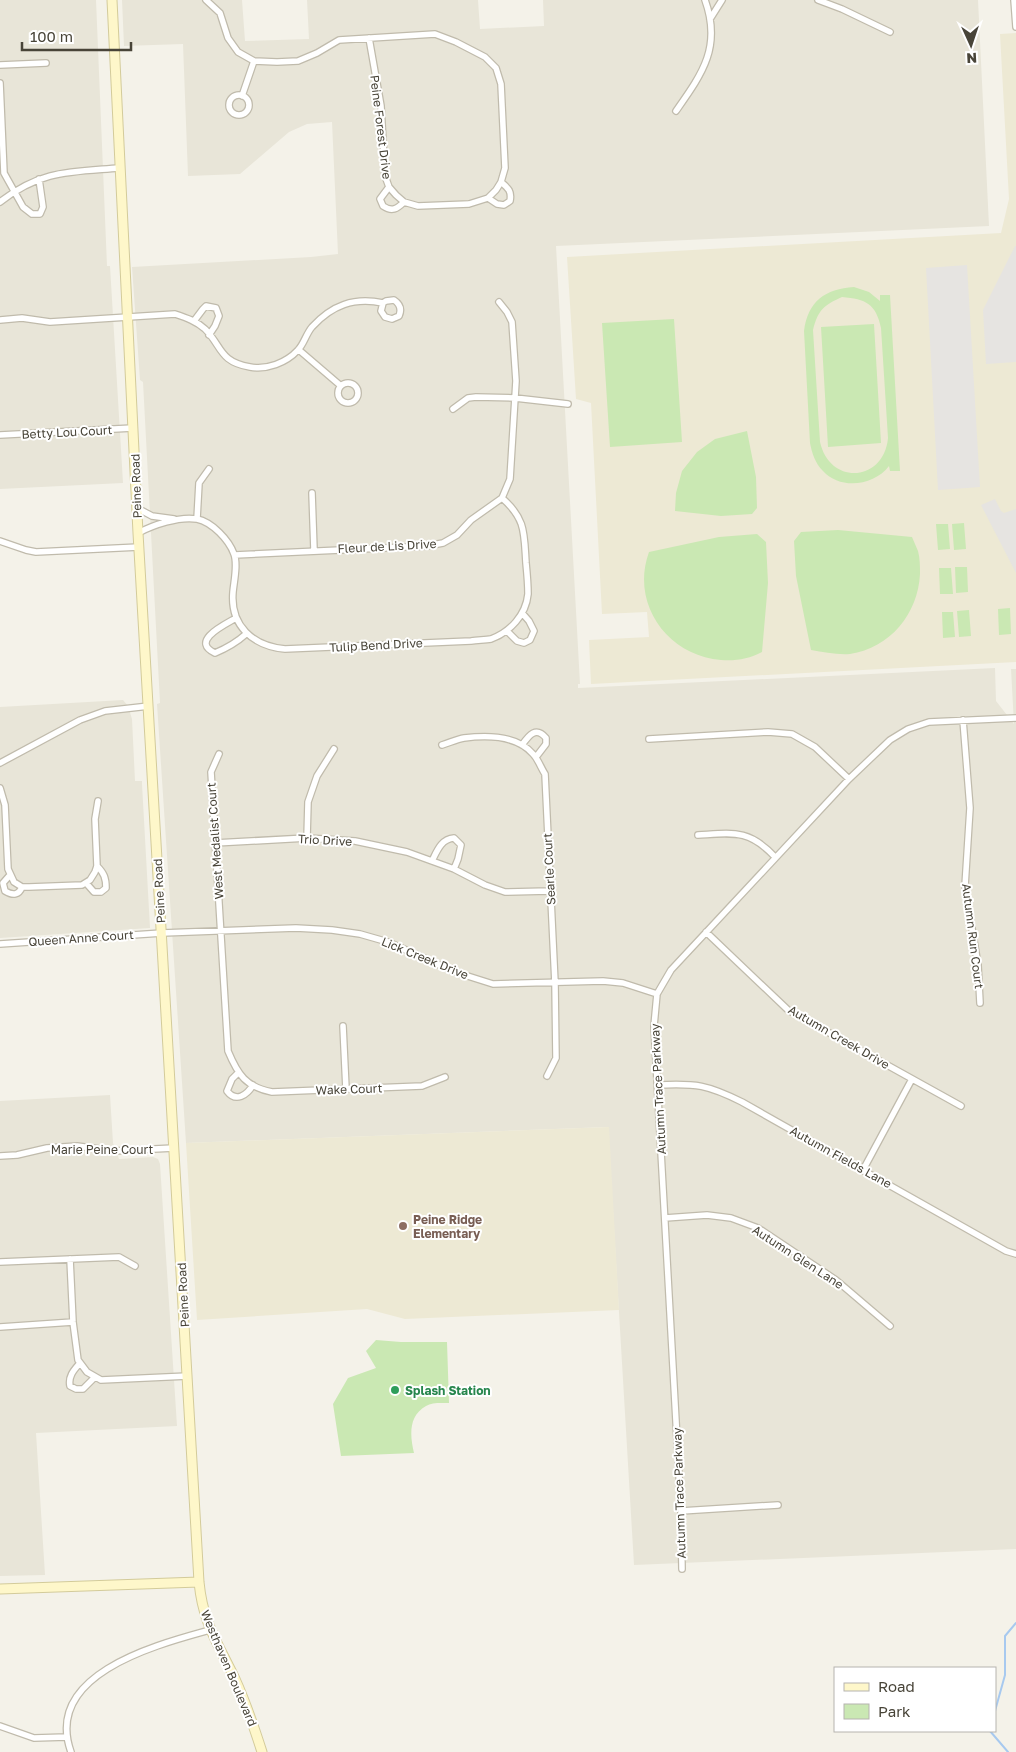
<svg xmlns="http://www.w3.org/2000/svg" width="1016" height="1752" font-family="'Golos Text',sans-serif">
<rect width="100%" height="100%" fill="#f4f2e9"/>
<path fill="#e8e5d8" d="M0,0H96L107,266H110L123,483L0,489Z
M122,0H242L245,41L309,39L307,0H478L480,29L544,26L543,0H978L989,226L556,246L580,684H578V688L995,668L996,701L1014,724L1011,669H1016V1549L634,1565L608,1127L186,1143L157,704L160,703L143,382L140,380L132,267L311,257L338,254L332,122L307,124L289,132L240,174L188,176L183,44L124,46Z
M123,700L128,706L132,719L135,781H142V784L150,928L0,938V707Z
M110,1095L113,1143L119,1159L153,1157L158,1159L160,1164L177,1426L36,1433L45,1575L0,1576V1101Z"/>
<path fill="#ede9d4" d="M1016,33V662L591,684L589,640L649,637L647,612L602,614L591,403L576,399L567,257L1001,233L1009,199L1000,34Z
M609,1127L619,1310L405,1319L367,1309L197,1320L186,1143Z"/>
<path fill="#cae8b3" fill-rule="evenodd" d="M854,287L869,292L880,301V295H890L900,471H890L889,466C874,486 840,490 823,471C815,463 812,453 810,443L804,331C808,301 825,289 854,287ZM842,297C866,299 876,304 881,328L888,438C884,482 830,486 820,442L813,330C818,310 824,305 842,297Z
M674,319L682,442L610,447L602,323Z
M874,324L881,443L828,447L821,327Z
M747,431L756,477L757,508L752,514L721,516L675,511L676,493L682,471L697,452L715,439Z
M964,523L966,549L954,550L952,524Z
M936,524H948L950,549L938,550Z
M838,530L912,537C914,542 916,546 918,551C920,558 920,567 920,574C918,614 890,648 850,654C837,655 824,652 811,650L796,576L794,541L801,532Z
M757,534L766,542L768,583L762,652C749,659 736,661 721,660C668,656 630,604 649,552L719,537Z
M955,567H967L968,592L956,593Z
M939,568H951L953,594H940Z
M1010,608L1011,634L999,635L998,609Z
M969,610L971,636L959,637L957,611Z
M942,612H953L955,637L943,638Z
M376,1340L401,1342H447L449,1403C442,1403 432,1402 426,1406C408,1416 410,1436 414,1453L341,1456L333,1404L348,1378L376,1368L366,1351Z"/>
<path fill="#e6e4e1" d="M1015,246H1016V362L986,364L983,310Z
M967,265L980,487L938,490L926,268Z
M995,499L1001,511L1004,513L1016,509V573L981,505Z"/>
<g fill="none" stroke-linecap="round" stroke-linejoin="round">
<path stroke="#a7c9ef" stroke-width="2" d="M995,1711L1005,1675V1636L1016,1623
M990,1731L1008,1752"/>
<g stroke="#c0bbac" stroke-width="8">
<path id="street" d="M206,0L220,13L228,38L238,52L254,61L277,62L298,61L317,53L339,40L435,34L456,42L485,57L496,68L501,84L505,168L501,182L496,190L488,198L469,204L418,206L404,202L396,195L389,187L385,176L381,106L369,38
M818,0L842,9L890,32
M1014,0L1016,27
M710,19L722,0
M0,65L46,63
M0,83L4,173L23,207L32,214H40L43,207L39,179
M229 105a10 10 0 1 1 20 0a10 10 0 1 1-20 0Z
M242,96L254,61
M676,111C702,74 722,47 705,0
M389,187L380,199L383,206C392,212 397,209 404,202
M488,198L497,204L504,205L510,201C512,191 508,188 501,182
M0,202C41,170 70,172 119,168
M0,320L22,318L50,322L175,314C187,318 196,321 205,329C222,346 219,362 250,367C267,370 286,363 298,350C304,344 306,334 312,327C332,305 354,297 383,303L386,301L394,300C400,304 402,309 399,316L392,319L385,317L381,311L383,303
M194,321L203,309L206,306L216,308L219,316L215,326L209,335
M299,350L341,386
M338 393a10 10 0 1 1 20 0a10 10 0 1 1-20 0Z
M453,409L468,398L476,397L515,398L568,404
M0,435L133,428
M312,493L314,550
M137,508L152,516L174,519
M197,519L199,483L209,469
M138,533C153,525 179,516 197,519C212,522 229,540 234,554C238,564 234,581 233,592C230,626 253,646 285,649L471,641C478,640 485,640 491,639C510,632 526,615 528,594C528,584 527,573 526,563C524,533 526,519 502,498
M0,541L26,550L36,552L139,547
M235,555L427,546L443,543L457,535L471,520L502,498L510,479L516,381L512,322L507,312L499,302
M236,618C226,624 189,641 215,653C227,648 236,643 246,634
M507,631L517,641L524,643L530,640L534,631L529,621L522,613
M963,720L970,808L965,886L978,965L980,1003
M649,739L768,732L792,734L815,747L849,779
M442,745C449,743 457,739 464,738C488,735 517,735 533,754C538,759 541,768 545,774L555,983L556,1058L547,1076
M522,745C529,735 536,726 546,738V744L536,757
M219,754L211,772L228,1051C238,1075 246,1087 272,1092L422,1086L445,1077
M0,763L80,720L105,711L149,706
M0,788L5,805L8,869L14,882L22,887H29L82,885L90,880L95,872L97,866L95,819L98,801
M698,835C733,833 749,829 775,857
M307,838L308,802L317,776L334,749
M215,843L307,838L355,841L407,852L454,869L485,885L505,892L549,891
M432,861C437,851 441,839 454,838L461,845L458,859L454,869
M10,875L3,883L5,891C13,896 19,895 22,887
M86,883L94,892H101L106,888C106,878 104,873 97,866
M706,932L788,1010L961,1106
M0,944L162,933L296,928L332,930L360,934L388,942L455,972L493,984L603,981L623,983L657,994
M343,1026L346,1089
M238,1073L232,1079L227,1091C236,1103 247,1095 253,1085
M658,1085C696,1083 708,1085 742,1102L1006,1251L1016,1254
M0,1156L17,1155L47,1148L77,1146L114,1151L174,1148
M863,1170L912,1079
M665,1218L707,1215L731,1218L758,1228L836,1280L890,1326
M70,1259L73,1322L78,1360L87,1372L101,1380L188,1376
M0,1262L119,1257L135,1266
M0,1327L73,1322
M80,1363C74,1370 68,1376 70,1386L76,1389H83L95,1377
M681,1511L778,1505
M682,1569L681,1511L654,1026L657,994L671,970L849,779L890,740L908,729L929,722L1016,718
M0,1726L34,1738L67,1737
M71,1752C43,1674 156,1645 210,1630"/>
</g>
<g stroke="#d3cb9a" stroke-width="11">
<path id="secondary" d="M112,0L138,533L199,1582C203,1624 218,1643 235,1679C246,1703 254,1727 262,1752
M0,1589L199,1582"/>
</g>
<use href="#street" stroke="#fff" stroke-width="5.5"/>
<use href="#secondary" stroke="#fef7ca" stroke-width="9"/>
</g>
<circle fill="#8d6e63" stroke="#fff" stroke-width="2" cx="403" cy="1226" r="5"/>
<circle fill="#2e9e5b" stroke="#fff" stroke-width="2" cx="395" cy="1390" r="5"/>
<g text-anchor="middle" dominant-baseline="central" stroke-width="4" stroke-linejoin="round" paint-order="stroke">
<g font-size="12" fill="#484438" stroke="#fff">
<text transform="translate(381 127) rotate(83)">Peine Forest Drive</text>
<text transform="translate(67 432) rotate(-3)">Betty Lou Court</text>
<text transform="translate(136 486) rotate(-92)">Peine Road</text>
<text transform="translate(387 546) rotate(-3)">Fleur de Lis Drive</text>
<text transform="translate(376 645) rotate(-3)">Tulip Bend Drive</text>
<text transform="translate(325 840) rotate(3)">Trio Drive</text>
<text transform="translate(215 841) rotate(-94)">West Medalist Court</text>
<text transform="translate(549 869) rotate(-93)">Searle Court</text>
<text transform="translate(159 891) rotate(-93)">Peine Road</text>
<text transform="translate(973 936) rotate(83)">Autumn Run Court</text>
<text transform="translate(81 938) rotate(-4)">Queen Anne Court</text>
<text transform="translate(425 958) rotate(22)">Lick Creek Drive</text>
<text transform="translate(839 1037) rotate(30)">Autumn Creek Drive</text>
<text transform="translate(349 1089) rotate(-2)">Wake Court</text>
<text transform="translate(658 1089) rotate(-93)">Autumn Trace Parkway</text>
<text x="102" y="1149">Marie Peine Court</text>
<text transform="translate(841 1157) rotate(29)">Autumn Fields Lane</text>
<text transform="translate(798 1257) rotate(33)">Autumn Glen Lane</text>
<text transform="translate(183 1295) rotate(-93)">Peine Road</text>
<text transform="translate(679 1493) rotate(-92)">Autumn Trace Parkway</text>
<text transform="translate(229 1668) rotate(67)">Westhaven Boulevard</text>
</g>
<g font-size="12" font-weight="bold" fill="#785e54" stroke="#fff" text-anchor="start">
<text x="413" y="1219">Peine Ridge<tspan x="413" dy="14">Elementary</tspan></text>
</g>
<g font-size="12" font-weight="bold" fill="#27864d" stroke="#fff" text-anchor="start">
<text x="405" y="1390">Splash Station</text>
</g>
</g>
<rect x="834" y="1667" width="162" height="65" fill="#ffffff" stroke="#b6b4af"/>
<rect x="844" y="1683" width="25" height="8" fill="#fef7ca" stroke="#b6b4af"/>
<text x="878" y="1692" font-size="15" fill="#484438">Road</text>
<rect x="844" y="1704" width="25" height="15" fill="#cae8b3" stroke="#b6b4af"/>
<text x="878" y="1717" font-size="15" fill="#484438">Park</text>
<g transform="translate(971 45) rotate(177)" stroke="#ffffff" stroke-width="4" paint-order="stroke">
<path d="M0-4L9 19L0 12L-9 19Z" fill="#484438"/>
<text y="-8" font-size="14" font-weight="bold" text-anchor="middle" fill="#484438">N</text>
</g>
<path d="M22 42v8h109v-8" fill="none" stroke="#484438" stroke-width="2.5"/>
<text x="30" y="42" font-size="15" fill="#484438" stroke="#ffffff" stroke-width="4" paint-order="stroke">100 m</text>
</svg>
